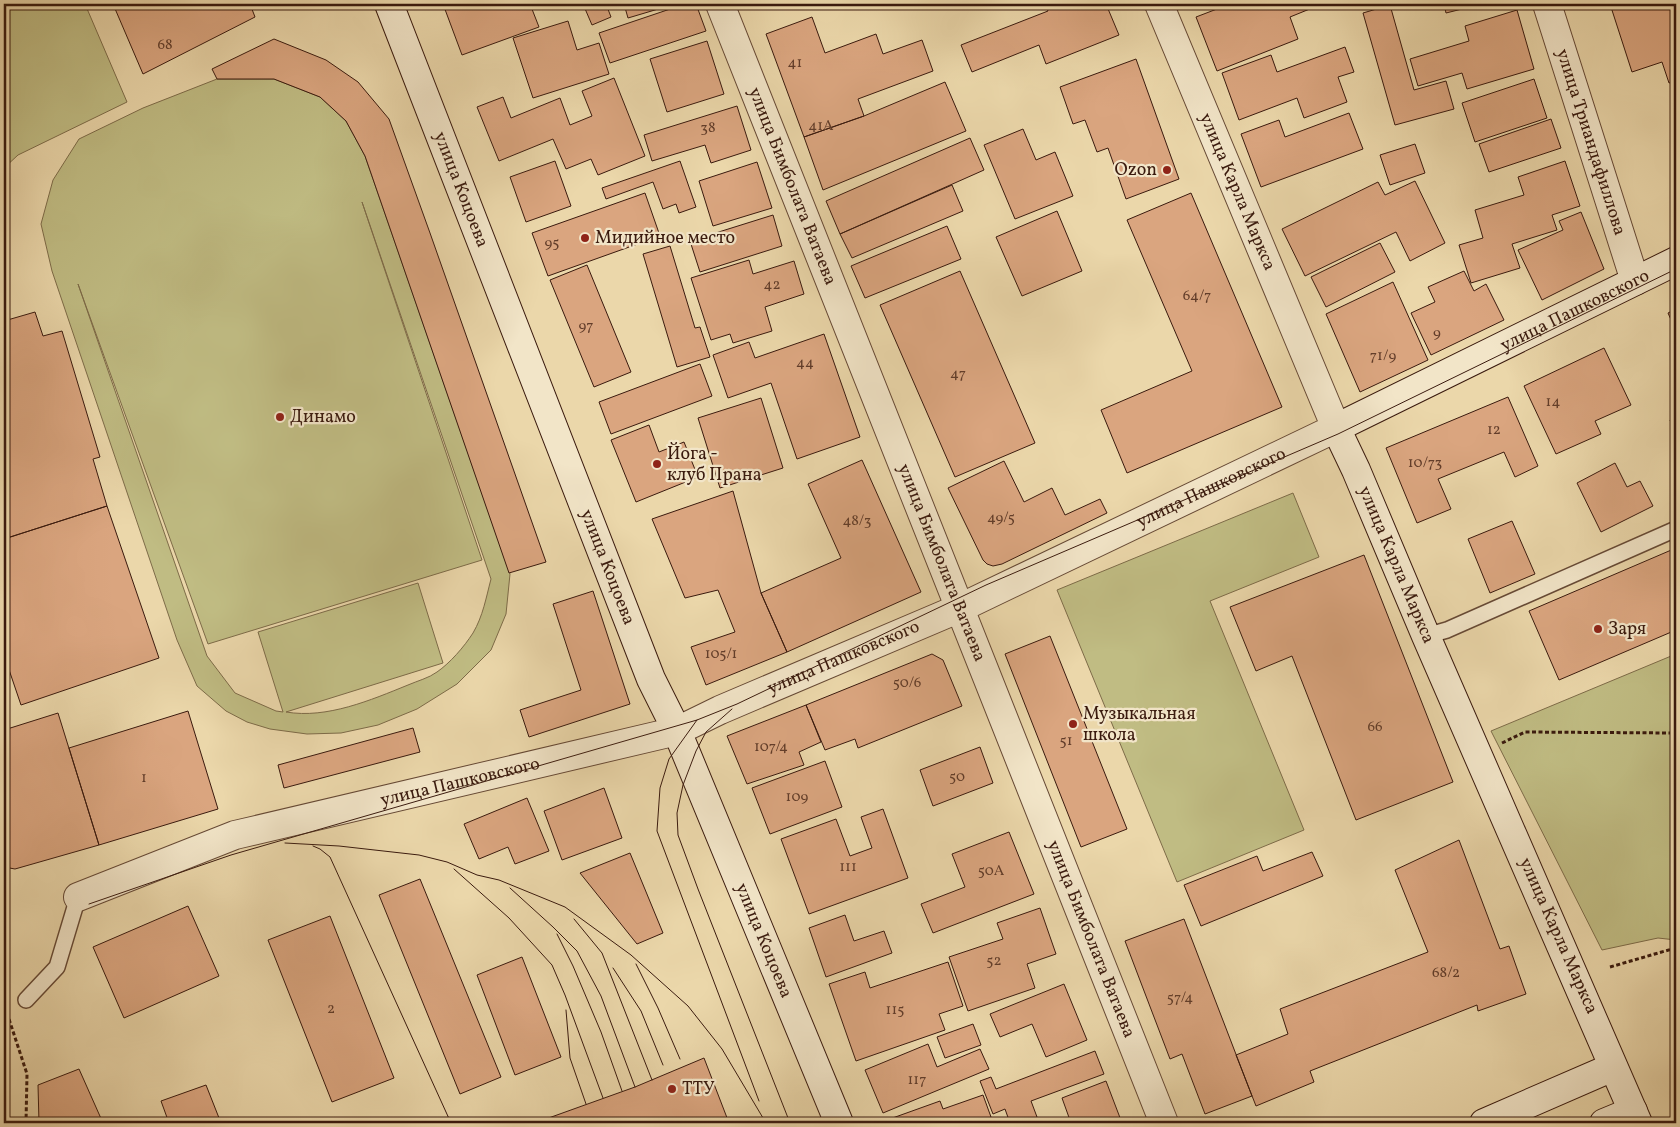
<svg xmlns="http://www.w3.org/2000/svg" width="1680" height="1127" font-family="Vollkorn,serif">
<rect width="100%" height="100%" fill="#ebd7aa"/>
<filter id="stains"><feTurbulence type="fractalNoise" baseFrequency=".004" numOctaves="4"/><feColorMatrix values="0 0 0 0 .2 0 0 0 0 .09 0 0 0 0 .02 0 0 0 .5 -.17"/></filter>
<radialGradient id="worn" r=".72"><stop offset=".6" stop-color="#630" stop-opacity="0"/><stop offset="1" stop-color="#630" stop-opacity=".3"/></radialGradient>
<path fill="#c0bc83" stroke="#7d6b48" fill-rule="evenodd" d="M4,4H85L127,102L18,155L4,168Z
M217,79H274L320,97L346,121L365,156L510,574L506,614L491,650L457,684L417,709L378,725L341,733L307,734L270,729L247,722L226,711L197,686L177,640L52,271L41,224L53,180L79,139L143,108ZM362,202L491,579C486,598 483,616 473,633C464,647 450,663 437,672C429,678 417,681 408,685C371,700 327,719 286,712L443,663L418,583L258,632L283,712L276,711L235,693L207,656L78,284L208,644L482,560Z
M1293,493L1319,557L1210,601L1304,830L1177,882L1057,590Z
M1676,654V940L1658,938L1602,950L1491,731Z"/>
<path fill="#daa57f" stroke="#3a1a0e" d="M113,4H250L255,17L143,74Z
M443,4H530L539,27L462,55Z
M583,4H606L611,17L592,25Z
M624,4H675L628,18Z
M685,4H696L706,31L610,63L599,33Z
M1045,4H1106L1119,35L1046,64L1039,45L972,72L961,45L1048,11Z
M1230,4H1322L1290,17L1298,39L1217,71L1196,17Z
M1444,4H1482L1446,13Z
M1610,4H1676V81L1669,83L1662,62L1632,72Z
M1390,5L1414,90L1446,81L1454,109L1395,125L1363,13Z
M1517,10L1534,69L1467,89L1462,73L1418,86L1410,59L1469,41L1465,26Z
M812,17L825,53L876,34L883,54L922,40L933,71L858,99L864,116L804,137L766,34Z
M568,21L577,50L599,43L609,74L533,98L513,38Z
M274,39L326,60L358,82L389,119L430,233L546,562L509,573L365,156L346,121L320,97L274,79H217L212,69Z
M707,41L724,94L667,112L650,59Z
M1345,47L1354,72L1338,77L1347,102L1304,118L1297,98L1239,120L1222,73L1271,55L1277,72Z
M1136,59L1179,179L1126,199L1108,148L1097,152L1085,120L1073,124L1060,87Z
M614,78L645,156L598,175L591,159L566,169L553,139L499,161L477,107L503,97L511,118L560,98L570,125L592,116L582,91Z
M1534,79L1547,118L1475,142L1462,103Z
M945,82L966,131L823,190L804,137L864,116Z
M737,106L751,150L711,163L705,145L652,161L644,135Z
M1349,113L1363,149L1261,187L1241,134L1279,120L1285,137Z
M1551,119L1561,148L1489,172L1479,144Z
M1023,129L1036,160L1055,152L1073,196L1015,219L984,145Z
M970,138L984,170L840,234L826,201Z
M1415,144L1425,173L1390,185L1380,155Z
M555,161L571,206L526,222L510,177Z
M680,161L696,207L679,213L676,204L663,209L653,182L606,199L602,188Z
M1565,161L1580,206L1552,215L1557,230L1512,244L1520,268L1471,283L1459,245L1483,238L1475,210L1524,195L1518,177Z
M757,162L772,208L713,226L699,181Z
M1415,181L1445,243L1410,261L1396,232L1305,276L1282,229L1378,182L1385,195Z
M952,185L963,211L852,258L840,234Z
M645,193L660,236L548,276L532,233Z
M1191,193L1282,407L1127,473L1101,410L1192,371L1127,220Z
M1057,211L1082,271L1022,296L996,237Z
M1581,212L1604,269L1542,300L1518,250L1563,230L1559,221Z
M773,215L782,246L700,272L690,241Z
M947,226L961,259L865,298L851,266Z
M1380,243L1395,272L1326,307L1311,277Z
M670,246L695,328L700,327L710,357L677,367L643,254Z
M749,260L753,274L794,261L804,294L765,307L772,331L733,343L730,334L711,340L691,278Z
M587,265L631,372L594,387L550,280Z
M960,271L1035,443L955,477L880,305Z
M1464,271L1474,291L1486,284L1504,320L1431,355L1411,313L1435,302L1428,287Z
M1393,282L1428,360L1360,392L1326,314Z
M1676,309V331L1668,313Z
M35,312L43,336L62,331L100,457L93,459L107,506L4,539V321Z
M824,334L860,437L797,459L771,383L728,398L713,355L749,342L755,358Z
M1604,348L1631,405L1595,421L1601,434L1556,454L1524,386Z
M700,364L712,396L611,434L599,402Z
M1508,397L1538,466L1515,477L1504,452L1438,479L1451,509L1417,523L1386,448Z
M761,398L783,468L720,488L698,418Z
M1676,417V435L1670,420Z
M649,425L659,452L684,442L698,477L636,502L611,440Z
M862,460L921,592L787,652L761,593L841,558L808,484Z
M1004,461L1024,502L1052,488L1065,515L1100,499L1107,513L1002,564L993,566L987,564L983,560L948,488Z
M1615,463L1627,487L1640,481L1653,506L1601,532L1577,483Z
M733,491L761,593L787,652L706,685L691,647L735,632L718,590L685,598L652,519Z
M107,506L159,658L21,705L4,655V539Z
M1512,521L1535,574L1490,593L1468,539Z
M1676,548V630L1559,680L1529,611Z
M1364,555L1453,782L1356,820L1292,656L1256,671L1230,607Z
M593,591L630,704L529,737L520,710L581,690L553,604Z
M1050,636L1127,829L1081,847L1005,654Z
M932,654L943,660L962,706L858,748L855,739L825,750L806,705Z
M806,705L821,742L799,752L804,765L747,784L727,736Z
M188,711L218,809L99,845L69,748Z
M58,713L99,845L15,869L4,867V730Z
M413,728L420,752L284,788L278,765Z
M980,747L993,783L933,806L920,770Z
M825,761L842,807L770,834L752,788Z
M604,788L622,838L562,860L544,811Z
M527,798L549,851L515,864L508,847L479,859L464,824Z
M883,809L908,878L809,914L781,839L836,819L850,856L872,848L861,817Z
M1009,832L1034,894L933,933L921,904L965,887L952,854Z
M1459,840L1500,949L1509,946L1526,994L1478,1011L1477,1005L1310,1071L1314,1082L1256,1106L1236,1055L1288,1034L1280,1009L1428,952L1395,870Z
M1312,852L1323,876L1201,926L1184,885L1257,856L1263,871Z
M630,853L663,933L637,944L580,873Z
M420,879L501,1077L460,1094L379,895Z
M188,906L219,976L124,1018L93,947Z
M1040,908L1056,954L1027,964L1035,988L968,1011L949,957L1003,939L997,923Z
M845,915L854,941L884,931L892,953L826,977L809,928Z
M330,916L394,1078L332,1102L268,940Z
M1184,919L1252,1096L1205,1114L1182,1054L1170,1059L1125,941Z
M522,957L561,1057L515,1075L477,975Z
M948,962L963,1006L939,1014L945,1030L856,1061L829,984L865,972L870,988Z
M1064,984L1087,1040L1046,1057L1032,1024L1000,1037L990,1014Z
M973,1024L981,1045L945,1058L937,1037Z
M928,1044L937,1067L980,1049L989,1069L883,1113L865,1070Z
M1095,1051L1104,1074L1031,1101L1037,1117L1022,1123H1010L1005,1109L993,1114L980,1081L991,1077L996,1089Z
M704,1058L729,1123H544L543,1120L635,1087Z
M79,1069L103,1123H39L38,1085Z
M1106,1081L1122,1123H1071L1062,1098Z
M206,1085L221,1123H169L161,1101Z
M983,1095L991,1117L973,1123H888L887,1120L940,1101L943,1109Z"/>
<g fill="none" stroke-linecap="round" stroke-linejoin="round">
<g stroke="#664935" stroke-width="18">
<path id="lane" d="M1426,636L1447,630L1676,529
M26,1000L57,967L78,897"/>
</g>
<g stroke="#664935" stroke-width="30">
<g id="street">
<path id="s1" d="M720,4L1164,1123"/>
<path id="s2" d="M1547,4L1635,281"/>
<path id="s3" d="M78,897L235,835L677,731L720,710L960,608L1336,428L1159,4"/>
</g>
</g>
<g stroke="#3a1a0e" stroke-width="30">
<g id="secondary">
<path id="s4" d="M389,4L651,679L677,731L839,1123"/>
<path d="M1484,1123L1613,1067"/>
<path d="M1604,1123L1633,1111"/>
<path id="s5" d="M1638,1123L1426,636L1356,470L1336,428L1676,261"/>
</g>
</g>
<path stroke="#3a1a0e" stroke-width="3" stroke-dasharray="4 2.5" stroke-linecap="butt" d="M1502,743L1525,732L1672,733L1676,734
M1610,967L1672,949L1676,950
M7,1013L27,1074L26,1123
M1671,1120L1674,1123"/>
<use href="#lane" stroke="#f2e5c8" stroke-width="15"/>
<use href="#street" stroke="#f2e5c8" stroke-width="28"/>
<use href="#secondary" stroke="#f2e5c8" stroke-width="28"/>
<path stroke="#3a1a0e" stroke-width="1" d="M732,709L706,732L696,751L683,785L677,813L678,835L698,889L790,1123
M697,720L669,759L660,788L657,831L759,1101
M285,843L339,846L419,855L447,862L477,875L499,880L565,907L631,955L688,1006L722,1049L766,1123
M313,846L320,849L330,857L451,1123
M454,869L509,918L552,965L565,995L603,1098
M510,888L553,927L577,951L601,996L635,1087
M89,904L231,855L697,720L737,704L986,585L1338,434L1676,269
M574,919L602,953L652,1080
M557,934L573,966L601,1032L622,1091
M636,964L658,1008L680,1059
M613,968L641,1011L663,1065
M566,1010L570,1058L586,1104"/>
</g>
<g fill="#8f2418" stroke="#f2e5c8" stroke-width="2">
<circle cx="1167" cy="170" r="5"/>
<circle cx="585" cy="238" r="5"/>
<circle cx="280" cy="417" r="5"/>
<circle cx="657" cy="464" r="5"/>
<circle cx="1598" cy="629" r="5"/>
<circle cx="1073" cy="724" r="5"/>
<circle cx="672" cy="1089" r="5"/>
</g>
<g text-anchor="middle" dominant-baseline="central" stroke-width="4.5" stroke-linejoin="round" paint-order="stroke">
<g font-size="15" fill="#623d2a">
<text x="165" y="45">68</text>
<text x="795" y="63">41</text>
<text x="821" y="126">41А</text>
<text x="708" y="128">38</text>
<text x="552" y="243">95</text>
<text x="772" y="285">42</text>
<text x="1197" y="296">64/7</text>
<text x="586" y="326">97</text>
<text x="1437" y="333">9</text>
<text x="1383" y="356">71/9</text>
<text x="805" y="363">44</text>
<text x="958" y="374">47</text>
<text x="1553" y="402">14</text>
<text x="1494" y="430">12</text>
<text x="1425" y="463">10/73</text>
<text x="1001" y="518">49/5</text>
<text x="857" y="521">48/3</text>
<text x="721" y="654">105/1</text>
<text x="907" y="683">50/6</text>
<text x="1375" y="727">66</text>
<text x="1066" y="741">51</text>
<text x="771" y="747">107/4</text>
<text x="957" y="777">50</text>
<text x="144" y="778">1</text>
<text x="797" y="797">109</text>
<text x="848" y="867">111</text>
<text x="991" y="871">50А</text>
<text x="994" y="961">52</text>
<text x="1446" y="973">68/2</text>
<text x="1180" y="998">57/4</text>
<text x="331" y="1009">2</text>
<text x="895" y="1010">115</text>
<text x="917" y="1080">117</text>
</g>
<g font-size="18" fill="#3a1a0e" stroke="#f2e5c8">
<text stroke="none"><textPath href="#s2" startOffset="145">улица Триандафиллова</textPath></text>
<text stroke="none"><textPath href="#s1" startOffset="196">улица Бимболата Ватаева</textPath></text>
<text stroke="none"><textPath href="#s4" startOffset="199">улица Коцоева</textPath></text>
<text transform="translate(1237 192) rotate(67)">улица Карла Маркса</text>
<text stroke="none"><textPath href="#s5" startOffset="1024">улица Пашковского</textPath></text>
<text stroke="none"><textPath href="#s3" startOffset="1210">улица Пашковского</textPath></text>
<text stroke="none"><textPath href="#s1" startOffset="601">улица Бимболата Ватаева</textPath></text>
<text transform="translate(1396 565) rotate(67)">улица Карла Маркса</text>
<text stroke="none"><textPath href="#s4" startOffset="604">улица Коцоева</textPath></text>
<text stroke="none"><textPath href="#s3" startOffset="805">улица Пашковского</textPath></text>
<text stroke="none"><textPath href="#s3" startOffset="400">улица Пашковского</textPath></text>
<text transform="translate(1558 936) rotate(66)">улица Карла Маркса</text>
<text stroke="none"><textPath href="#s4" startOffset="1009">улица Коцоева</textPath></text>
<text stroke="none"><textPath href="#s1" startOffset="1006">улица Бимболата Ватаева</textPath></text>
</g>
<g font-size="18" fill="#3a1a0e" stroke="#f2e5c8" text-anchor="start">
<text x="1157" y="170" text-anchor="end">Ozon</text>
<text x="595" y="238">Мидийное место</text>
<text x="290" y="417">Динамо</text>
<text x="667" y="454">Йога -<tspan x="667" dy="21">клуб Прана</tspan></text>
<text x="1608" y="629">Заря</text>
<text x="1083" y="714">Музыкальная<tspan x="1083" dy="21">школа</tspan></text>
<text x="682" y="1089">ТТУ</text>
</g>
</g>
<rect width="1680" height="1127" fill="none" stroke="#ebd7aa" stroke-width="20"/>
<rect x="5" y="5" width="1670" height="1117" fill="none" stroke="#3a1a0e" stroke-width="2.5"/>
<rect x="10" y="10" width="1660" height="1107" fill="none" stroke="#3a1a0e"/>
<rect width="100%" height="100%" filter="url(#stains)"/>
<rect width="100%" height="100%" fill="url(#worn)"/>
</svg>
